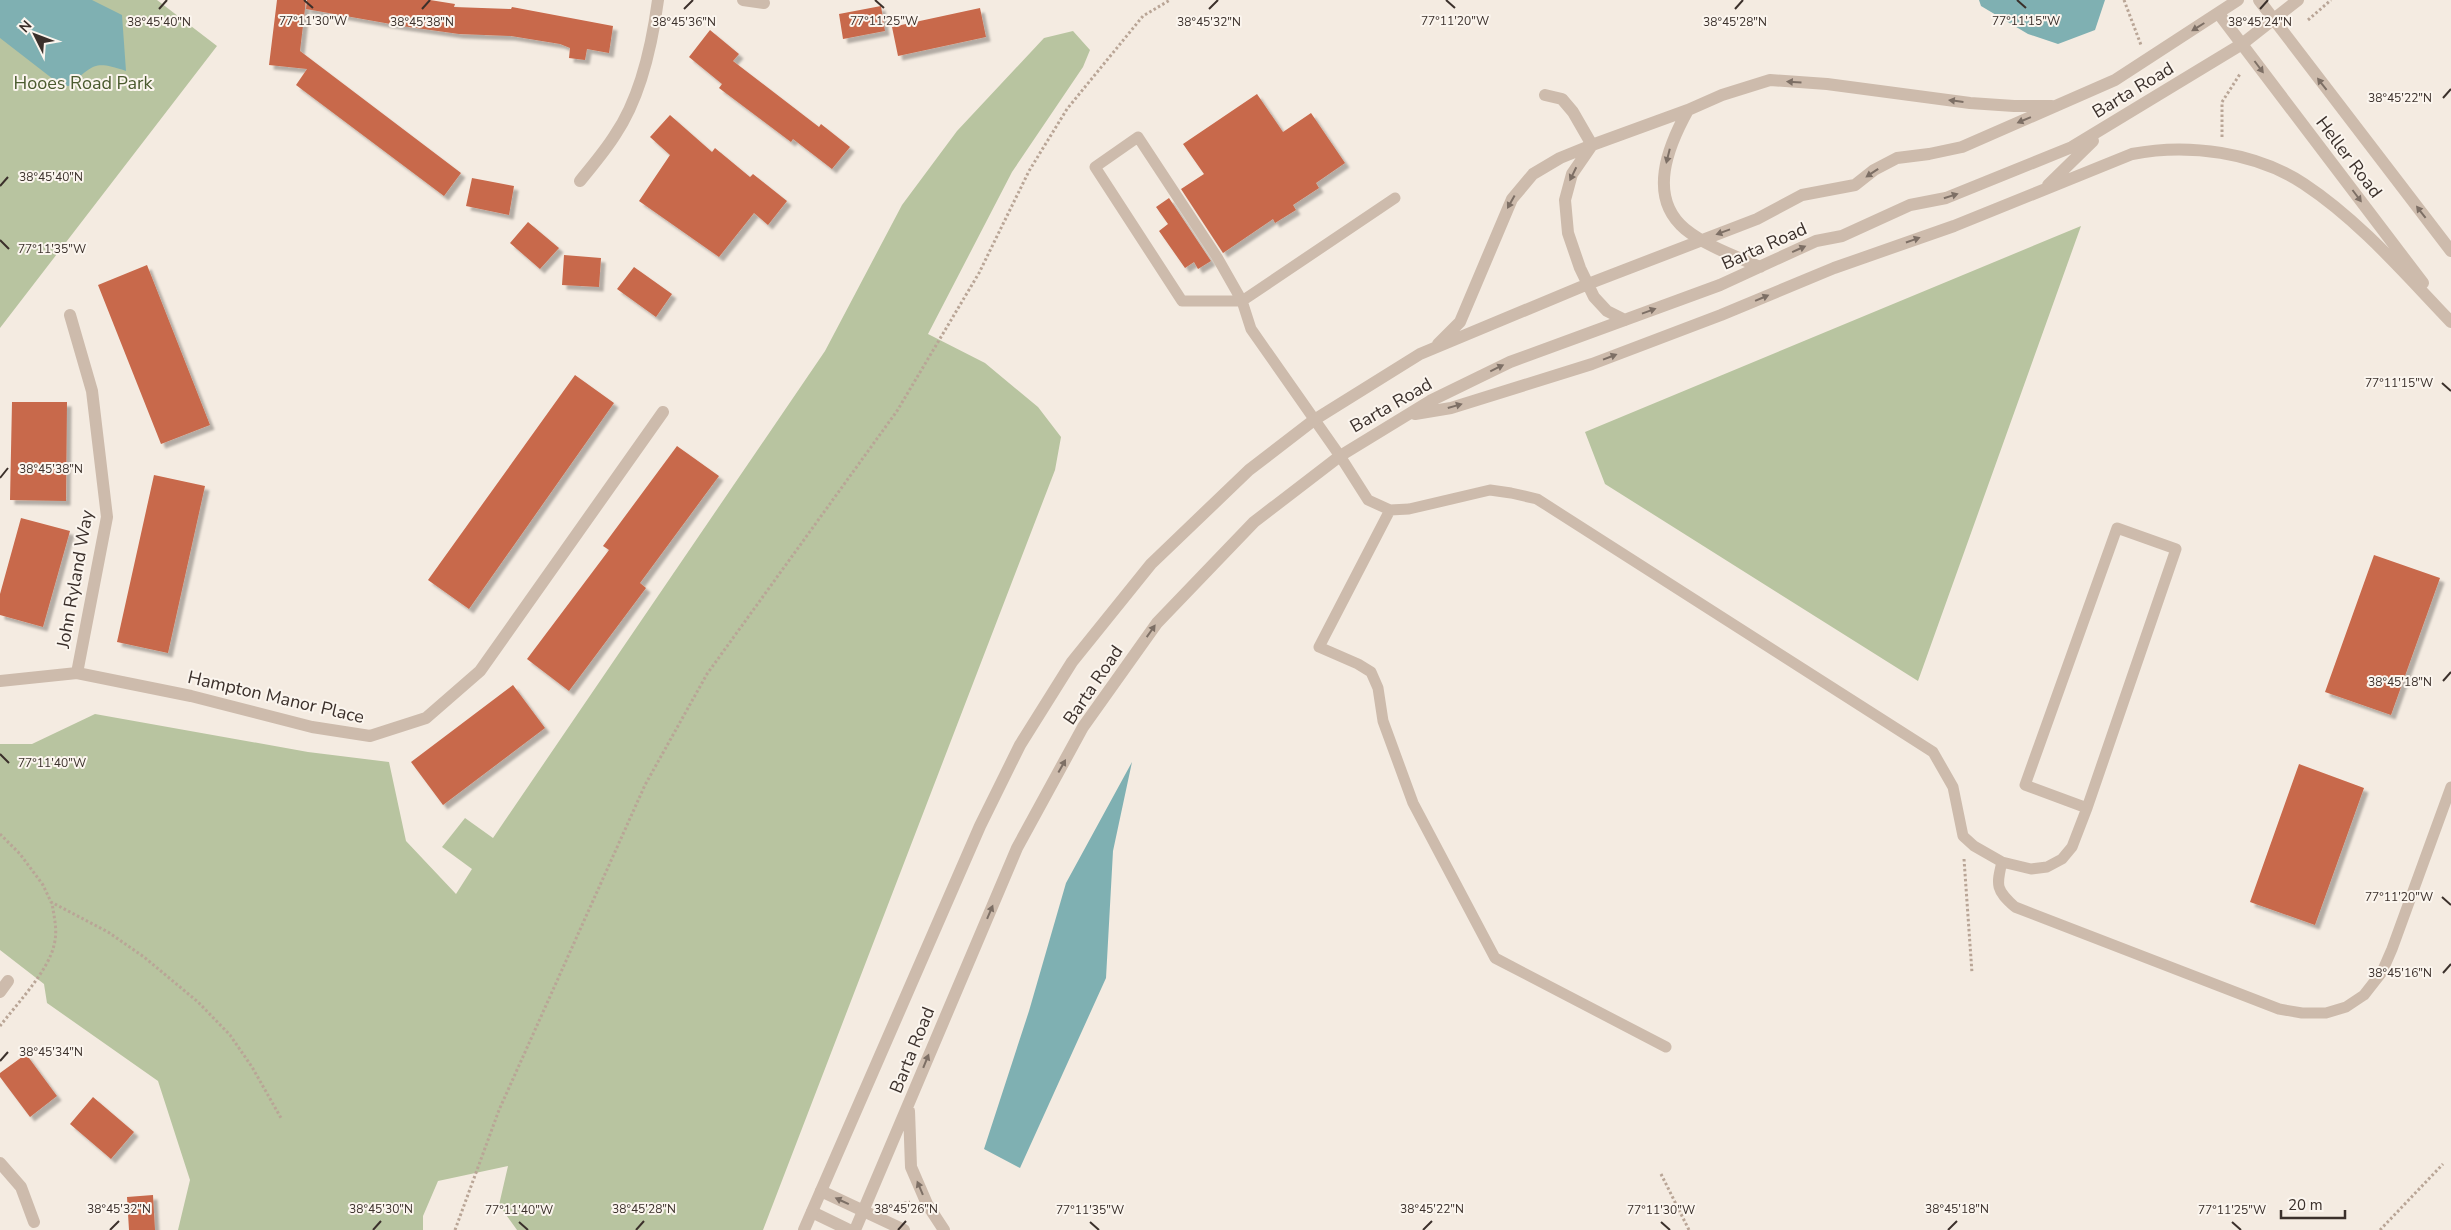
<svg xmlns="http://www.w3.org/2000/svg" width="2451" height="1230" font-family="'Nunito Sans',sans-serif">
<defs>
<filter id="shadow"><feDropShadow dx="4.5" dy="4.5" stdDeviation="1" flood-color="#0004"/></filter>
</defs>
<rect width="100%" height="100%" fill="#f4ebe1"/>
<path fill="#b8c4a0" d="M0,0H157L217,46L0,328Z
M1073,31L1090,50L1083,67L1012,172L928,334L985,363L1038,407L1061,437L1055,470L763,1230H517L499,1205L508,1166L438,1181L423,1216V1230H178L190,1180L158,1081L47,1003L44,984L0,950V744H32L95,714L308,752L389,762L406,841L456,894L472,869L442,847L465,818L493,838L825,351L902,205L957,131L1044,38Z
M2081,226L1918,681L1605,484L1585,432Z"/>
<path fill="#7fb0b2" d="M0,0H92L122,15L126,71C93,60 94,65 69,86H62L0,38Z
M1979,0H2105L2095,30L2058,44L2028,34L1981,6Z
M1132,762L1113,851L1106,978L1020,1168L984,1149L1029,1011L1066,883Z"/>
<path fill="#c8694b" filter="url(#shadow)" d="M277,0H306L300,51L461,173L444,196L296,85L307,69L269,65Z
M307,0H430L455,4L454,7L511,9L512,7L613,26L609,53L587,49L585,60L569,58L570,48L560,44L511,36L459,34L402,26L306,9Z
M881,6L885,31L843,39L839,14Z
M980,8L986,37L898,56L892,27Z
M710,30L739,54L733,61L819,127L821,124L850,147L832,169L793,139L791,142L719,88L722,84L689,57Z
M1257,94L1283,132L1311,113L1345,163L1316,183L1319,188L1293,205L1296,210L1275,223L1273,219L1223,253L1181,189L1204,174L1183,144Z
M670,115L712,152L715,148L750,177L753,174L787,201L768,225L754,213L719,257L639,201L670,155L650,137Z
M472,178L514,186L509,215L466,206Z
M1169,198L1211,261L1198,269L1194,262L1185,268L1159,231L1168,224L1156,207Z
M528,222L559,248L540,269L510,243Z
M564,255L601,258L599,287L562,285Z
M147,265L210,425L161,444L98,285Z
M634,267L672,294L656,317L617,289Z
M575,375L614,403L469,609L428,580Z
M12,402H67L66,501L10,500Z
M677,446L719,476L640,583L646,588L569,691L527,659L609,550L603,546Z
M154,475L205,486L168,653L117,642Z
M21,518L70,531L43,627L0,615V594Z
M2374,555L2440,578L2391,715L2325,692Z
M513,685L545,728L443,805L411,762Z
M2299,764L2364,788L2315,925L2250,902Z
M26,1054L57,1096L30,1117L0,1077V1073Z
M93,1097L134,1132L111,1159L70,1124Z
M153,1195L155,1230H129L127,1197Z"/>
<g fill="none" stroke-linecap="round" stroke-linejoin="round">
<path stroke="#b9a596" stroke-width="3" stroke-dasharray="2.5 2.5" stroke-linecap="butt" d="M2124,0L2141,45
M2308,20L2331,0
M2222,137V102L2240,74
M0,834L20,854L43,885L51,902L108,932L144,957L198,1002L230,1035L252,1067L281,1118
M1964,859L1972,973
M0,1026C16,1005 49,970 54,945C58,931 54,917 52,903
M1661,1174L1689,1230
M898,1210L901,1204L910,1202
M455,1230L499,1110L645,785L707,674L897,411L979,273L1029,171L1067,109L1143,16L1170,0
M2380,1230L2443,1164"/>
<path stroke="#cdbbac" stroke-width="11" d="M1395,198L1242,301H1182L1095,167L1138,137L1217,257L1242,301L1251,329L1340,456L1368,500L1390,510L1409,509L1490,490L1511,493L1537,499L1933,752L1953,787L1963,836L1974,846L2002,862L2031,869L2047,867L2062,859L2072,847L2087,808L2176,549L2117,528L2025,785L2087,808
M1390,510L1319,647L1358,664L1371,672L1378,688L1383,721L1413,803L1495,958L1666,1047
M2002,862C1996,886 1996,890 2015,907L2279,1009L2302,1013H2326L2346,1007L2364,995L2382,972L2392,949L2451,787"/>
<path stroke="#cdbbac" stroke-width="12" d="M743,0L764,3
M1545,95L1562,99L1573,112L1592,145
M580,181C592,166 605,151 615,135C641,97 652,45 658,0
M70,315L92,391L107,517L77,673
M0,681L77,673L191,696L312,727L370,736L426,718L480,671L663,412
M0,992L8,981
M0,1163L21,1187L34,1222
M821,1191L904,1230
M812,1212L849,1230"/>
<path stroke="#cdbbac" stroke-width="12" d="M2259,0L2451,251
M2219,14L2423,283
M2048,185L2093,141
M1760,267C1735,256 1706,246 1685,229C1647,197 1668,146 1688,110L1722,95L1770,80L1827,84L1970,103L2014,106H2052
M1625,320L1607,311L1594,297L1580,268L1568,233L1565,200L1572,174L1592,145L1688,110
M1438,344L1460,322L1512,199L1533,174L1560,158L1592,145
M1415,414L1451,408L1592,364L1721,315L1834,268L1954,226L2132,154C2188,143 2256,152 2304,184C2360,221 2405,274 2451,322
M909,1111L911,1167L927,1204L944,1230
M804,1230L980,826L1020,745L1072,662L1151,564L1249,470L1314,420L1420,354L1588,284L1757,219L1802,195L1855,185L1874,170L1897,158L1929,154L1962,147L2115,80L2238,0
M855,1230L1017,848L1083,727L1157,623L1254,522L1340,456L1430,401L1510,362L1720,285L1816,241L1842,236L1910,205L1946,198L2072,147L2242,44L2298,0"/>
</g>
<defs><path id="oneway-solid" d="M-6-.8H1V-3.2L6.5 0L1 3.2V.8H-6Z" transform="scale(1.25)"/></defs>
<g fill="#7d6f65">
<use href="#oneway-solid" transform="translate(2198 27) rotate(148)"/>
<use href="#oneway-solid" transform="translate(2259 67) rotate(53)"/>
<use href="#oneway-solid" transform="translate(1794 82) rotate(-176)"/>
<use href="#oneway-solid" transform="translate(2322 84) rotate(-128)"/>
<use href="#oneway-solid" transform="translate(1956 101) rotate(-173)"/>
<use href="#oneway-solid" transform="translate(2024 120) rotate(157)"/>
<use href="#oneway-solid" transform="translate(1668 156) rotate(104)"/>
<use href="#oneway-solid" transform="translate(1872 173) rotate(146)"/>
<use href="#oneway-solid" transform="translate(1573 174) rotate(116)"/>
<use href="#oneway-solid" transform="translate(1951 196) rotate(-18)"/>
<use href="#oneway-solid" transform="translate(2357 196) rotate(53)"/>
<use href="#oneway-solid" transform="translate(1511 202) rotate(119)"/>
<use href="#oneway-solid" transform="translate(2421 212) rotate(-128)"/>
<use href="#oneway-solid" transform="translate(1723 232) rotate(160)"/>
<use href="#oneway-solid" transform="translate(1913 240) rotate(-19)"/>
<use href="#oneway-solid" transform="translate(1799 249) rotate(-24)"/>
<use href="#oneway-solid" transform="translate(1762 298) rotate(-23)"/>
<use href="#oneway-solid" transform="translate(1649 311) rotate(-20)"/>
<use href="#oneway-solid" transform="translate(1610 357) rotate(-21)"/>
<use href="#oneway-solid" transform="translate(1497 368) rotate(-26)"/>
<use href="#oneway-solid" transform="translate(1455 406) rotate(-16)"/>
<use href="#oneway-solid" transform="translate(1151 631) rotate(-55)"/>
<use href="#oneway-solid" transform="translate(1062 766) rotate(-61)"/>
<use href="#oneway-solid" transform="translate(990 912) rotate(-67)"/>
<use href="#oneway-solid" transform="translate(926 1061) rotate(-68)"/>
<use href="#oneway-solid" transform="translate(920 1188) rotate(-113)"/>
<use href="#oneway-solid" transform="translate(842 1201) rotate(-155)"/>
</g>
<path fill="none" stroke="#3b302b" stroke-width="2" d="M304,0L313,8M875,0L884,8M1446,0L1455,8M2017,0L2026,8M159,9L167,0M422,9L430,0M684,9L693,0M1209,9L1218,0M1735,9L1743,0M2260,9L2268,0M2443,98L2451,89M0,186L8,177M0,240L9,249M2442,383L2451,391M0,478L8,468M2443,681L2451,672M0,754L9,763M2442,897L2451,905M2443,973L2451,964M0,1061L8,1052M519,1222L528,1230M1090,1222L1099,1230M1661,1222L1670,1230M2232,1222L2241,1230M110,1230L119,1221M373,1230L381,1221M636,1230L644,1221M898,1230L906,1221M1423,1230L1432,1221M1948,1230L1957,1221"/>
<g text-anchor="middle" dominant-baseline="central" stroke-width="4" stroke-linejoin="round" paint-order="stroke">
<g font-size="18" fill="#4a5a2e" stroke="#fbf5ee">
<text x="83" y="83">Hooes Road Park</text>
</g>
<g font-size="18" fill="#3b302b" stroke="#fbf5ee">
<text transform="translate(2133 90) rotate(-31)">Barta Road</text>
<text transform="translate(2349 157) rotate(53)">Heller Road</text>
<text transform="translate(1764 246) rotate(-24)">Barta Road</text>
<text transform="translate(1391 405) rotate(-30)">Barta Road</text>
<text transform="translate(75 579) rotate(-80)">John Ryland Way</text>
<text transform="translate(1093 685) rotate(-56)">Barta Road</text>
<text transform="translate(276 697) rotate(13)">Hampton Manor Place</text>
<text transform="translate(912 1050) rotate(-68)">Barta Road</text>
</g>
</g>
<g font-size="12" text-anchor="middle" fill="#3b302b" stroke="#fbf5ee" stroke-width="4" stroke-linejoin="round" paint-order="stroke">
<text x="313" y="25">77°11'30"W</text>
<text x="884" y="25">77°11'25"W</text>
<text x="1455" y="25">77°11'20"W</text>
<text x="2026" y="25">77°11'15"W</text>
<text x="159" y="26">38°45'40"N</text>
<text x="422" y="26">38°45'38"N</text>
<text x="684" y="26">38°45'36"N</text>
<text x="1209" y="26">38°45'32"N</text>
<text x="1735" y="26">38°45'28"N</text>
<text x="2260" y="26">38°45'24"N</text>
<text x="2400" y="102">38°45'22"N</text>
<text x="51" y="181">38°45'40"N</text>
<text x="52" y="253">77°11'35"W</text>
<text x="2399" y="387">77°11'15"W</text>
<text x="51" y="473">38°45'38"N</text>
<text x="2400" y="686">38°45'18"N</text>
<text x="52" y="767">77°11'40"W</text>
<text x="2399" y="901">77°11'20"W</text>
<text x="2400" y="977">38°45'16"N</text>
<text x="51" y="1056">38°45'34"N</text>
<text x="119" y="1213">38°45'32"N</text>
<text x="381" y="1213">38°45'30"N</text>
<text x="644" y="1213">38°45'28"N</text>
<text x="906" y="1213">38°45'26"N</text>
<text x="1432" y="1213">38°45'22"N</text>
<text x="1957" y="1213">38°45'18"N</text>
<text x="519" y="1214">77°11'40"W</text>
<text x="1090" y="1214">77°11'35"W</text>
<text x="1661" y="1214">77°11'30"W</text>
<text x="2232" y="1214">77°11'25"W</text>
</g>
<g transform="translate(35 35) rotate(312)" stroke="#fbf5ee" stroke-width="4" paint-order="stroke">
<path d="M0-4L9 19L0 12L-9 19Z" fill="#3b302b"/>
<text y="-8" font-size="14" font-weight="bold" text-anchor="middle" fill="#3b302b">N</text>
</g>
<path d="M2281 1210v8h64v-8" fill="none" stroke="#3b302b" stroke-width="2.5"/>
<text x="2288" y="1210" font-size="15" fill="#3b302b" stroke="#fbf5ee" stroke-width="4" paint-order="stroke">20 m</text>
</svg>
